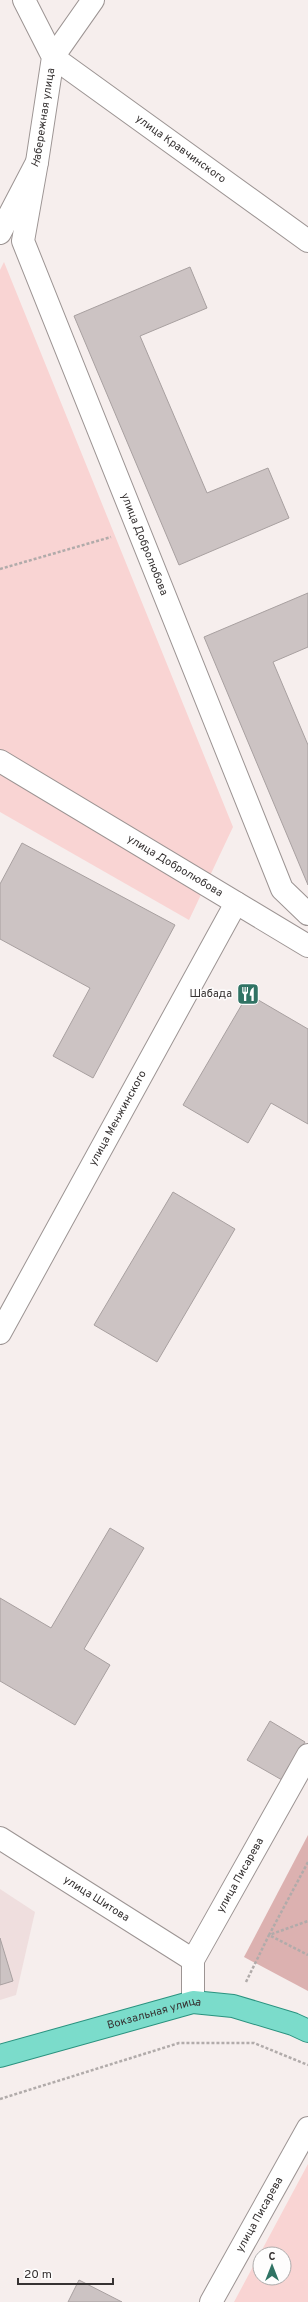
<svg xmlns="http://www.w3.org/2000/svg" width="308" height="2302" font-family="Overpass,sans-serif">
<rect width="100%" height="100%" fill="#f6eeed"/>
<path fill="#efdede" d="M0,1889L35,1912L16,1995L0,2000Z"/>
<path fill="#f9d4d3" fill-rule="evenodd" d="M4,262L233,827L189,920L0,812V270Z
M308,2164V2302H234ZM260,2254H284V2278H260Z"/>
<path fill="#dcb1b0" d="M308,1835V1991L244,1957Z"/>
<path fill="#ccc3c3" stroke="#a8a0a0" d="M190,267L207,308L140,336L207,493L268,468L289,518L179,565L74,316Z
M308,593V647L273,662L308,745V885L204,637Z
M22,843L175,925L93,1078L53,1056L90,988L0,939V884Z
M248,994L308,1029V1124L271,1103L248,1143L183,1105Z
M173,1192L235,1229L157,1362L94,1325Z
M110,1528L144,1548L84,1649L110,1665L75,1725L0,1681V1598L51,1628Z
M270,1721L305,1742L282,1780L247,1760Z
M0,1938L13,1981L0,1985Z
M79,2280L122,2302H68Z"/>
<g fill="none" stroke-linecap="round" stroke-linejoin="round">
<g stroke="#9c9493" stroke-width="24">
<g id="minor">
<path id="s1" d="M93,0L53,57L308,241"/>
<path id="s2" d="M37,162L23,241L282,889L308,914"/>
<path id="s3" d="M0,233L37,162L53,57L24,0"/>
<path id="s4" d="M0,761L308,946"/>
<path id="s5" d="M0,1333L236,903"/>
<path id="s6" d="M0,1838L193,1960"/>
<path id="s7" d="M193,2002V1960L308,1755"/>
<path id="s8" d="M211,2302L308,2128"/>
</g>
</g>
<g stroke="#2a927f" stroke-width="24">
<g id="major">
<path id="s9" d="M0,2056L193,2002L233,2006L293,2024L308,2031"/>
</g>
</g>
<path stroke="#b1abaa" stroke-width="2.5" stroke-dasharray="3 2" stroke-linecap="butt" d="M0,569L111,537
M308,1862L269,1935L308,1955
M246,1982L269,1935L308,1921
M0,2099L179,2043H254L308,2065"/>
<use href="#minor" stroke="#fff" stroke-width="22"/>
<use href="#major" stroke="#7bdccb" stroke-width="22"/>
</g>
<defs>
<g id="restaurant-square" transform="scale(1.15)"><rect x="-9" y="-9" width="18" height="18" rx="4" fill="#307364" stroke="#fefdfd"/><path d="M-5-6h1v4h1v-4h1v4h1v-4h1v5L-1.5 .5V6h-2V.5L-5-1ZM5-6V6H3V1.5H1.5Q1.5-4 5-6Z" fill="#fff"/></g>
</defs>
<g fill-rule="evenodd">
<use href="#restaurant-square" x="248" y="994"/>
</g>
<g text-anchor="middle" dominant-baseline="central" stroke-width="3" stroke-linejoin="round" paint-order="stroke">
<g font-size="11" fill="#363232" stroke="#fefdfd">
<text stroke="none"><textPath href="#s3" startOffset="125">Набережная улица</textPath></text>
<text stroke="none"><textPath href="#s1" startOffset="227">улица Кравчинского</textPath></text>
<text stroke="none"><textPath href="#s2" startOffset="407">улица Добролюбова</textPath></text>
<text stroke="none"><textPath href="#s4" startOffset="204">улица Добролюбова</textPath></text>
<text stroke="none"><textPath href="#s5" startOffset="245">улица Менжинского</textPath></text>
<text stroke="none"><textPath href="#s7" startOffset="139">улица Писарева</textPath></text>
<text stroke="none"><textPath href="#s6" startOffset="114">улица Шитова</textPath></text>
<text stroke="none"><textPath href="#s9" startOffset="160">Вокзальная улица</textPath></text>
<text stroke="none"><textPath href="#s8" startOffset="100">улица Писарева</textPath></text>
</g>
<g font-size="11" fill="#363232" stroke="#fefdfd" text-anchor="end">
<text x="232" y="994">Шабада</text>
</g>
</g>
<g transform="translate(272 2266)"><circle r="19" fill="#fefdfd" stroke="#aeacac"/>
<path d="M0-3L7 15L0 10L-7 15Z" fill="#307364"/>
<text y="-6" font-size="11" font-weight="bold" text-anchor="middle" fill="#363232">С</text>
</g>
<path d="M18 2278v6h95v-6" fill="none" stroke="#363232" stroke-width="2"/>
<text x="24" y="2278" font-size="12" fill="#363232" stroke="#fefdfd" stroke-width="3" paint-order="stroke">20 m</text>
</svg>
